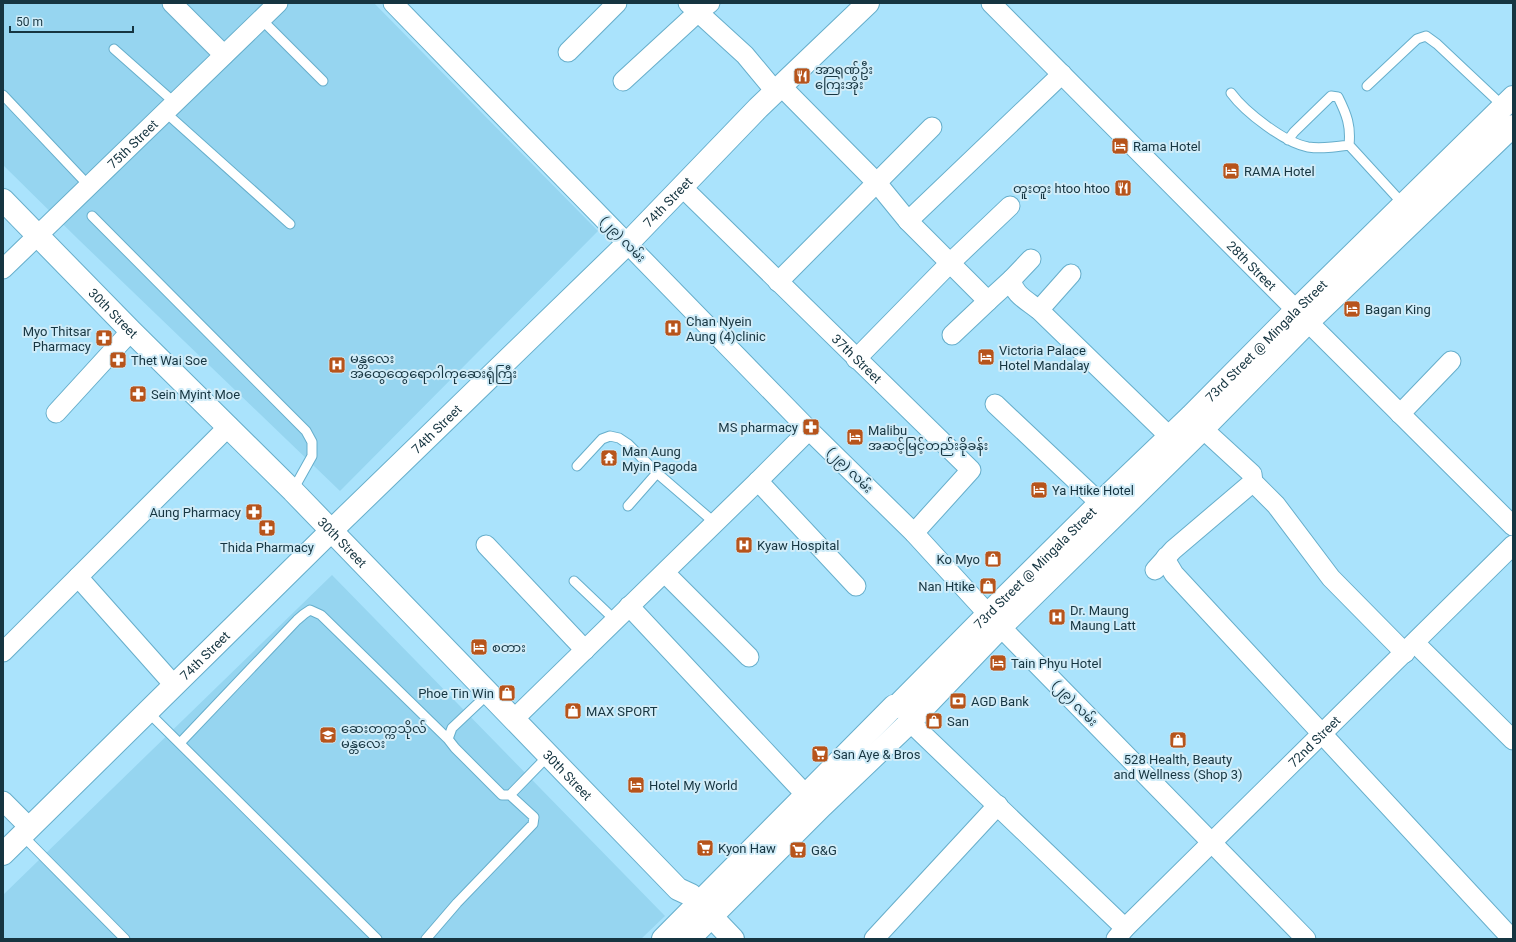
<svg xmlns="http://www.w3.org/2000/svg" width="1516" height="942" font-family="Roboto,'Noto Sans Myanmar',sans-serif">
<rect width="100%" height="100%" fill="#aae3fc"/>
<path fill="#96d5f0" d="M3,3H374L598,231L340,491L79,240L3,165Z
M332,575L665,916L641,939H3V895Z"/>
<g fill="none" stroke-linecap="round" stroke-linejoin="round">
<g stroke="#66aecb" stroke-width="11">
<path id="service" d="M261,19L323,81
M114,49L175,103
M1367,86L1417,39L1426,36L1437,44L1504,107
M1231,93C1245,112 1285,143 1308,147C1322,149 1335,147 1349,145L1404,205
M3,95L89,186
M165,112L290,224
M1288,140L1294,132L1331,96L1338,97C1347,115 1351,126 1349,145
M92,216L306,431L312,442V456L293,490
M577,466L602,439L610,436L619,438L628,444L657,473L715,523
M628,506L657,473
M574,581L615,620
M488,694L452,728L448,739L455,748L502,795H510L548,756
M148,712L377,939
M180,743L297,620L304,614L310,610L321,615L448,739
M22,835L125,939
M426,939L457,903L533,824L534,817L510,795"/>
</g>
<g stroke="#66aecb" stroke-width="21">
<g id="minor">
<path d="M172,3L224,55"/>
<path d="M393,3L809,430L914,533L988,614L1306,939"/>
<path d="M688,3L745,55L775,91"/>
<path id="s1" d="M991,3L1308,322L1513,526"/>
<path d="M568,52L617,3"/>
<path d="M623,81L697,13L710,3"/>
<path d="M781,86L877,183L908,221L988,301L1012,279"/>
<path id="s2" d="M682,187L971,470L914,533"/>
<path d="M908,221L1062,74"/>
<path d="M1031,259L1012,279C1012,294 1028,301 1039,310L1170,437"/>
<path id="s3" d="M3,269L278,3"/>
<path d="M778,282L932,127"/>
<path d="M1039,310L1071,274"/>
<path d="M952,335L988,301"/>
<path d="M856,359L950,263L1010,206"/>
<path d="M995,404L1100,503"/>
<path d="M56,413L131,331"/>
<path d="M1400,414L1451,361"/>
<path d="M1203,429L1252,474L1253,482L1276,505L1331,578L1405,653"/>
<path d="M758,481L856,586"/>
<path d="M486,545L585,650"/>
<path d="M1166,557L1168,564L1174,574L1512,939"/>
<path d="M1155,570L1173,550L1253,482"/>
<path d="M665,573L749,657"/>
<path d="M78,577L174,685"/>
<path d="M629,606L806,795"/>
<path d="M1415,643L1513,740"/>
<path d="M3,652L229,426"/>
<path d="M513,720L758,481L809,430"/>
<path d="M910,722L1125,928"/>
<path d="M3,801L30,828"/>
<path d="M874,939L998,805"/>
<path id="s4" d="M1116,939L1125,928L1513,545"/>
</g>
</g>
<g stroke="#66aecb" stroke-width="24">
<g id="tertiary">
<path id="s5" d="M3,854L331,531L627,244L758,108L868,3"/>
</g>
</g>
<g stroke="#66aecb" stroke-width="24">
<g id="secondary">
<path id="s6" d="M3,200L131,331L293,491L678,889L691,895L733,939"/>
</g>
</g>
<g stroke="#66aecb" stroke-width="24">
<g id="primary">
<path id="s7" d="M663,939L894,706L896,707L988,614L1100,503L1191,416L1296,310L1513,97"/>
<path d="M689,939L822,806L910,722L1001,627L1203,429L1308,322L1513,126"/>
</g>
</g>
<use href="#service" stroke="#fff" stroke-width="9"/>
<use href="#minor" stroke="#fff" stroke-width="19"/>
<use href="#tertiary" stroke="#fff" stroke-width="22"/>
<use href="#secondary" stroke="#fff" stroke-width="22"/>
<use href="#primary" stroke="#fff" stroke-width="22"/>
</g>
<defs>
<g id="restaurant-square" transform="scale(0.9)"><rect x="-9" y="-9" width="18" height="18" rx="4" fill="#b7541b" stroke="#d0ecf8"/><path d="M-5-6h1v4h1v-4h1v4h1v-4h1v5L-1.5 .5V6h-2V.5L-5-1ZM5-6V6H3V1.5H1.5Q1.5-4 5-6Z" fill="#fff"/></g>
<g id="hotel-square" transform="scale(0.9)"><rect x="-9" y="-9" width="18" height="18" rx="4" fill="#b7541b" stroke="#d0ecf8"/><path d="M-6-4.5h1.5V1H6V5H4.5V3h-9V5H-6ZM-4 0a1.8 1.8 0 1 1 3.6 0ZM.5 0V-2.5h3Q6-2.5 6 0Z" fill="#fff"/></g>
<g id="hospital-square" transform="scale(0.9)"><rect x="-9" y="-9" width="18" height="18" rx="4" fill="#b7541b" stroke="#d0ecf8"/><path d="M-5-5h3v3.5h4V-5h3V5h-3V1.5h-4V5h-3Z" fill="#fff"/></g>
<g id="pharmacy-square" transform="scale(0.9)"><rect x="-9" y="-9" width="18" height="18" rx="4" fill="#b7541b" stroke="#d0ecf8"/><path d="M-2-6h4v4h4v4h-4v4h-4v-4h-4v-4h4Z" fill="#fff"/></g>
<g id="temple-square" transform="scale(0.9)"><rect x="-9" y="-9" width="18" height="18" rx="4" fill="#b7541b" stroke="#d0ecf8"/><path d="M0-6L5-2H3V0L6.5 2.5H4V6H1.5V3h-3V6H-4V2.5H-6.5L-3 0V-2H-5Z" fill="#fff"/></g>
<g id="shop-square" transform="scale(0.9)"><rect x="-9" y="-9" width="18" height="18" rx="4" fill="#b7541b" stroke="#d0ecf8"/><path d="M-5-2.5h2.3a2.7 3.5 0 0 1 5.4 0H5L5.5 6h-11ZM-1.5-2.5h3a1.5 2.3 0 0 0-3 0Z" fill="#fff"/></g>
<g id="bank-square" transform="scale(0.9)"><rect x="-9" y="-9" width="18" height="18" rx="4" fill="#b7541b" stroke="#d0ecf8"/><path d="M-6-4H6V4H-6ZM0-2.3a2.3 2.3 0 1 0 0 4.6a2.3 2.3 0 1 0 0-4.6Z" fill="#fff"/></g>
<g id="university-square" transform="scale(0.9)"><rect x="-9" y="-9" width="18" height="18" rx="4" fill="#b7541b" stroke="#d0ecf8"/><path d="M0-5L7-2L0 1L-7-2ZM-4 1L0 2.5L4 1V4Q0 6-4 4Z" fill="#fff"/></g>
<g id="supermarket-square" transform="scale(0.9)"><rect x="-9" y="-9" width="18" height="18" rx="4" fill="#b7541b" stroke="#d0ecf8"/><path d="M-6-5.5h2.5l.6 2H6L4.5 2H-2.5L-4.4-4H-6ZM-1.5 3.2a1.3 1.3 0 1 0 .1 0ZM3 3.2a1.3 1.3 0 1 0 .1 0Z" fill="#fff"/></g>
</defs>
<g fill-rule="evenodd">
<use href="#restaurant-square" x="802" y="76"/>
<use href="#hotel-square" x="1120" y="146"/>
<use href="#hotel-square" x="1231" y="171"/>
<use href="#restaurant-square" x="1123" y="188"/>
<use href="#hotel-square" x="1352" y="309"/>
<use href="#hospital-square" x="673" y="328"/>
<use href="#pharmacy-square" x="104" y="338"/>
<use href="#hotel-square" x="986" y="357"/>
<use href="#pharmacy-square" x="118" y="360"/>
<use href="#hospital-square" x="337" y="365"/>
<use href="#pharmacy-square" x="138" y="394"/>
<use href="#pharmacy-square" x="811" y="427"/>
<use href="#hotel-square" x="855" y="437"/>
<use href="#temple-square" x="609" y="458"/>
<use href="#hotel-square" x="1039" y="490"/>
<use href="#pharmacy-square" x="254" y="512"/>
<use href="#pharmacy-square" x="267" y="528"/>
<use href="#hospital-square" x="744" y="545"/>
<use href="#shop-square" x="993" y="559"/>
<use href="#shop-square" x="988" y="586"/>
<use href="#hospital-square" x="1057" y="617"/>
<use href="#hotel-square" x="479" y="647"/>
<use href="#hotel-square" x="998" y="663"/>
<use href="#shop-square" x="507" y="693"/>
<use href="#bank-square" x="958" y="701"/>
<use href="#shop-square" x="573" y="711"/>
<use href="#shop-square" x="934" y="721"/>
<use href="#university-square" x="328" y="735"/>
<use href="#shop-square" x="1178" y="740"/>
<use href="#supermarket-square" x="820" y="754"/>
<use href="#hotel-square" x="636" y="785"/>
<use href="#supermarket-square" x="705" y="848"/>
<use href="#supermarket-square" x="798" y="850"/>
</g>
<g text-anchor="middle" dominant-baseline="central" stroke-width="4" stroke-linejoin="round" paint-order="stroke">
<g font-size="13" fill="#163541" stroke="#d0ecf8" text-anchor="start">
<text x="815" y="69">အာရုဏ်ဦး<tspan x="815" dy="15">ကြေးအိုး</tspan></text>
<text x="1133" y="146">Rama Hotel</text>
<text x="1244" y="171">RAMA Hotel</text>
<text x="1110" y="188" text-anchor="end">တူးတူး htoo htoo</text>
<text x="1365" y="309">Bagan King</text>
<text x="686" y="321">Chan Nyein<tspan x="686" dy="15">Aung (4)clinic</tspan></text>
<text x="91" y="331" text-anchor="end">Myo Thitsar<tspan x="91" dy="15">Pharmacy</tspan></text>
<text x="999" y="350">Victoria Palace<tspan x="999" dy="15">Hotel Mandalay</tspan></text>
<text x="350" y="358">မန္တလေး<tspan x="350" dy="15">အထွေထွေရောဂါကုဆေးရုံကြီး</tspan></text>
<text x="131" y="360">Thet Wai Soe</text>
<text x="151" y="394">Sein Myint Moe</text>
<text x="798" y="427" text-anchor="end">MS pharmacy</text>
<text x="868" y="430">Malibu<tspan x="868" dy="15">အဆင့်မြင့်တည်းခိုခန်း</tspan></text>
<text x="622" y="451">Man Aung<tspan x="622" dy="15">Myin Pagoda</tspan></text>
<text x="1052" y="490">Ya Htike Hotel</text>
<text x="241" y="512" text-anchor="end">Aung Pharmacy</text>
<text x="757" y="545">Kyaw Hospital</text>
<text x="267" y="547" text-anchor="middle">Thida Pharmacy</text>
<text x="980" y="559" text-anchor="end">Ko Myo</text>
<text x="975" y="586" text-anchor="end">Nan Htike</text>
<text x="1070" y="610">Dr. Maung<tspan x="1070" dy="15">Maung Latt</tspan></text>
<text x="492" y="647">စတား</text>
<text x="1011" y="663">Tain Phyu Hotel</text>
<text x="494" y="693" text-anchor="end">Phoe Tin Win</text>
<text x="971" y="701">AGD Bank</text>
<text x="586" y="711">MAX SPORT</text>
<text x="947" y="721">San</text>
<text x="341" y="728">ဆေးတက္ကသိုလ်<tspan x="341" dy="15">မန္တလေး</tspan></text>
<text x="833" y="754">San Aye &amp; Bros</text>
<text x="1178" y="759" text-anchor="middle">528 Health, Beauty<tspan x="1178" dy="15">and Wellness (Shop 3)</tspan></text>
<text x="649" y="785">Hotel My World</text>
<text x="718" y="848">Kyon Haw</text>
<text x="811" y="850">G&amp;G</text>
</g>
<g font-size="13" fill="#163541" stroke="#d0ecf8">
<text stroke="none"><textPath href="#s3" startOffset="180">75th Street</textPath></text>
<text stroke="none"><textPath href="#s5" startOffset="931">74th Street</textPath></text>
<text transform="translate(623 239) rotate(46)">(၂၉) လမ်း</text>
<text stroke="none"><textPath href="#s1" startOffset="370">28th Street</textPath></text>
<text stroke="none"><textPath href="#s6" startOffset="158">30th Street</textPath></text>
<text stroke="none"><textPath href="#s7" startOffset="851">73rd Street @ Mingala Street</textPath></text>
<text stroke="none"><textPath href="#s2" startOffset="245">37th Street</textPath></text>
<text stroke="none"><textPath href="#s5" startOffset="607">74th Street</textPath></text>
<text transform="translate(850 470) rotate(45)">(၂၉) လမ်း</text>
<text stroke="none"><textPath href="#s6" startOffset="482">30th Street</textPath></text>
<text stroke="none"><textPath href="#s7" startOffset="527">73rd Street @ Mingala Street</textPath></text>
<text stroke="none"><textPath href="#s5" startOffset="283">74th Street</textPath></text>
<text transform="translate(1075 703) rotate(46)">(၂၉) လမ်း</text>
<text stroke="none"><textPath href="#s4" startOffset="280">72nd Street</textPath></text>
<text stroke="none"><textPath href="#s6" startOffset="806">30th Street</textPath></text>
</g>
</g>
<rect width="1516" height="942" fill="none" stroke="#163541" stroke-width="8"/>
<path d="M10 26v6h123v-6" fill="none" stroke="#163541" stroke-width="2"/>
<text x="16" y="26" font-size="12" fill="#163541" stroke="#d0ecf8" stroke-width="3" paint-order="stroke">50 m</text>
</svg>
